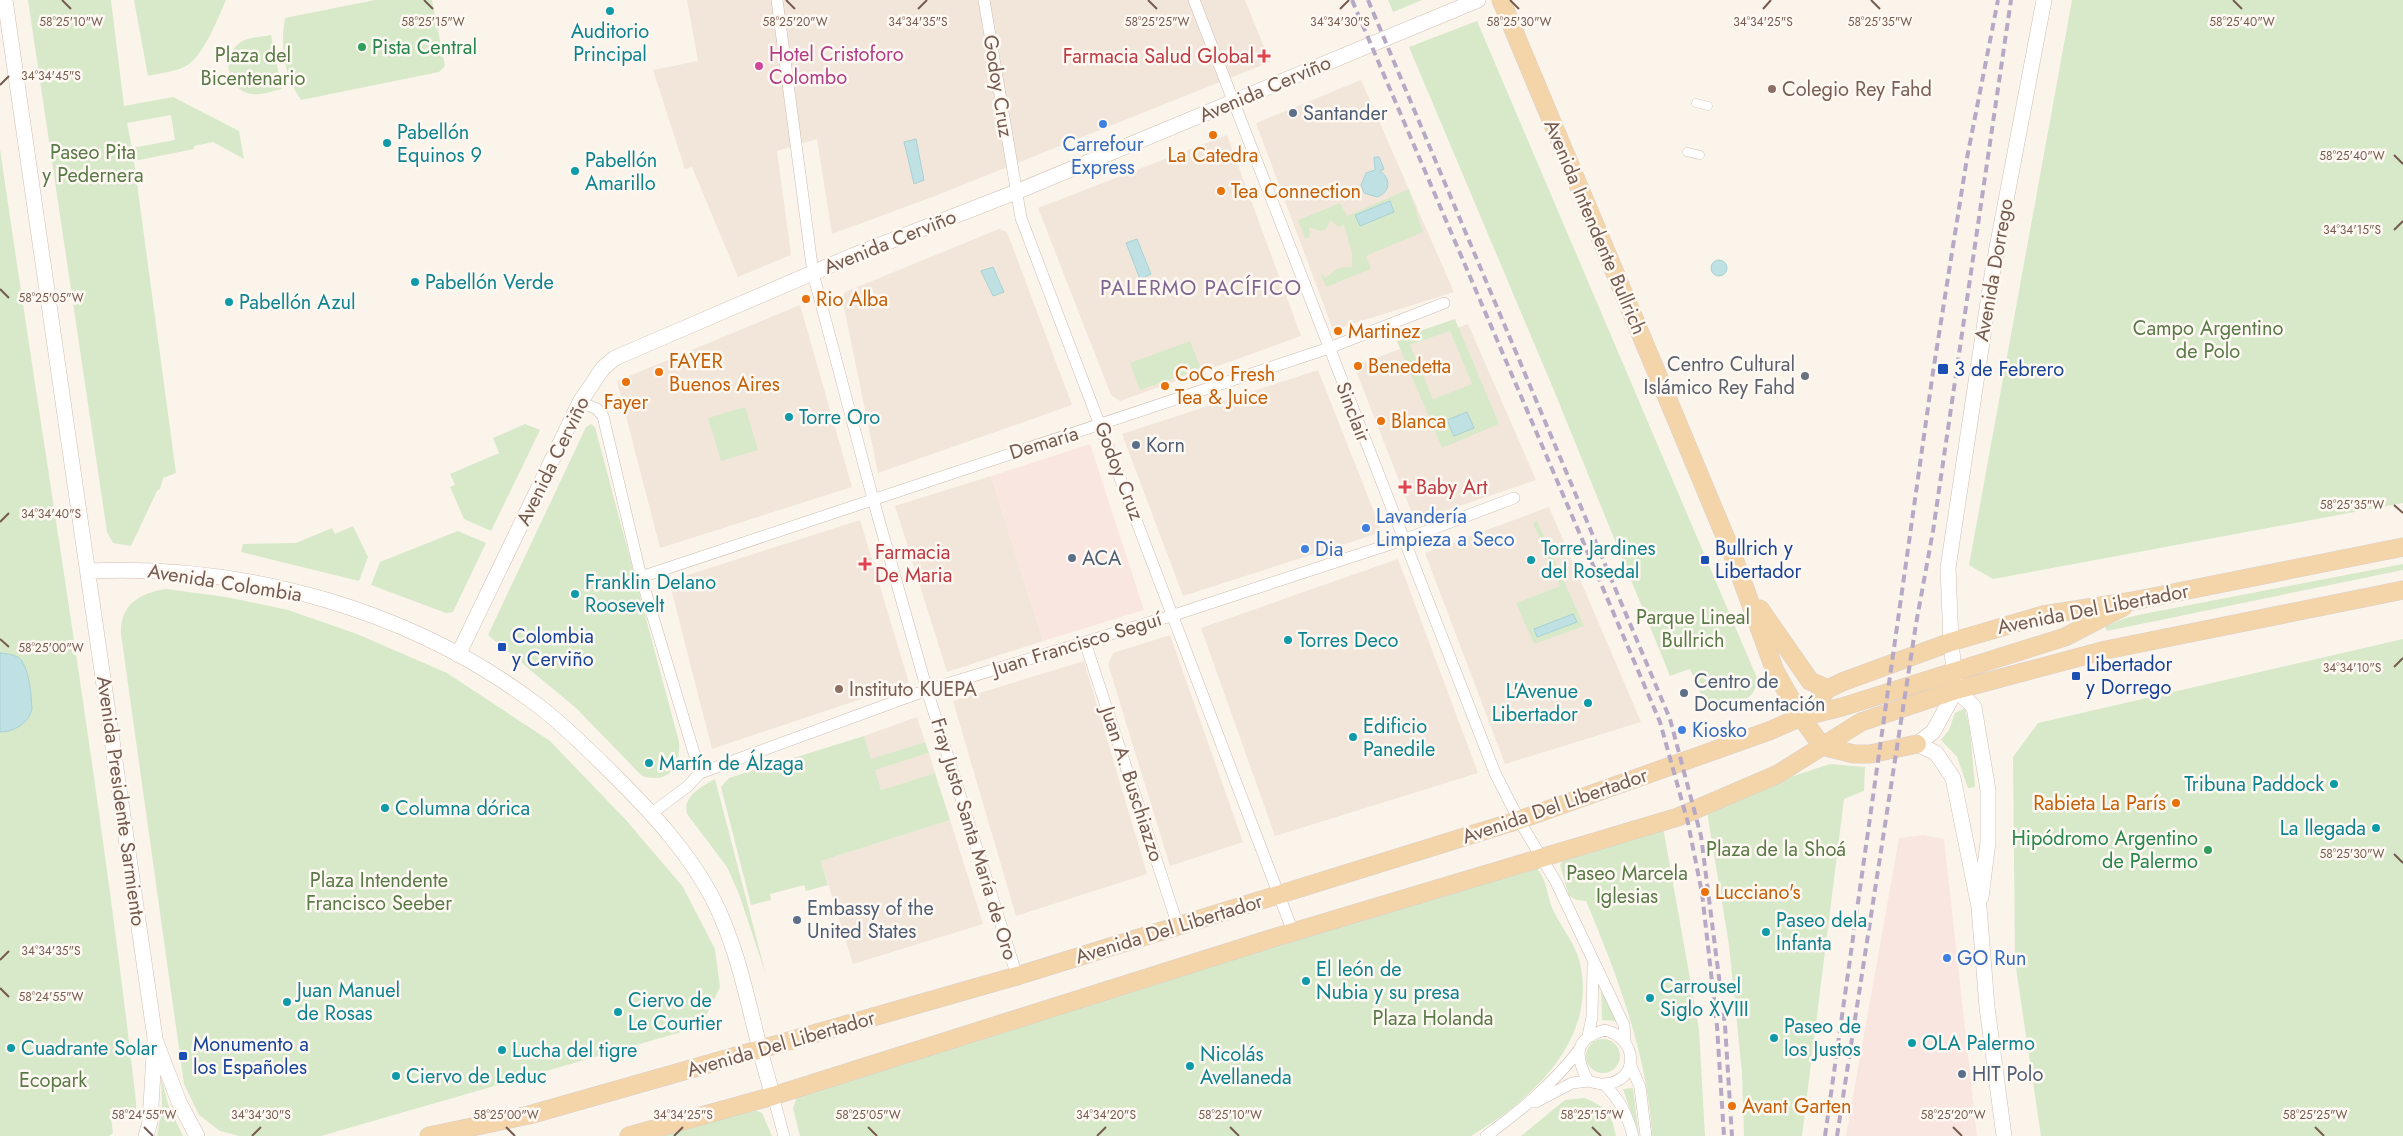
<svg xmlns="http://www.w3.org/2000/svg" width="2403" height="1136" font-family="Jost,sans-serif">
<rect width="100%" height="100%" fill="#fbf4eb"/>
<path fill="#f2e6da" d="M687,0H1245L1270,62L935,196L832,234L817,139L777,151L791,255L738,277L692,167L685,169L653,70L698,61Z
M1361,80L1454,292L1333,330L1256,123Z
M1227,135L1301,336L1120,401L1111,395L1038,208Z
M999,229L1007,232L1072,405L878,473L842,298L845,292Z
M800,305L852,487L660,548L617,381Z
M1468,324L1536,480L1415,521L1354,366Z
M1318,370L1382,532L1183,596L1122,434Z
M991,476L1043,641L947,672L895,506Z
M1549,507L1641,722L1505,764L1425,553Z
M860,520L909,683L712,749L669,581Z
M1398,559L1478,773L1275,836L1201,628Z
M1170,635L1243,842L1170,866L1108,664L1113,653Z
M1084,661L1147,874L1016,916L953,701Z
M917,717L925,742L871,760L864,736Z
M929,753L935,773L881,790L874,770Z
M950,820L983,924L853,964L821,861Z"/>
<path fill="#fae6e0" d="M1090,444L1144,610L1043,641L991,476Z
M1923,835L1944,839L1977,1136H1846L1899,838Z"/>
<path fill="#d8e9ca" fill-rule="evenodd" d="M28,0H111L124,106L173,97L239,131L244,159L213,142L194,146V149L134,161L176,473L163,478L160,489L157,491L131,546L113,543L107,532ZM171,115L175,140L132,148L127,123Z
M134,0H226C218,18 203,57 186,66C175,72 160,73 148,76Z
M375,0H432L445,66L439,72L301,100C284,76 280,47 285,18Z
M1388,0H1422L1393,12Z
M2072,0H2403V503L1993,579L1969,565Z
M1477,21L1757,678C1756,686 1755,694 1747,698L1708,711L1690,669L1670,676L1555,393L1409,47Z
M271,35L282,89C273,91 261,96 251,94C227,89 220,56 241,42C248,37 262,37 271,35Z
M0,149C46,467 100,783 136,1102V1114L110,1109L113,1133L109,1136H0Z
M1409,189L1423,232L1366,256L1371,269L1326,287L1320,273L1326,278C1338,267 1336,268 1352,267V253L1344,225L1338,227L1331,220L1326,229L1320,231L1309,227L1310,237L1305,239L1298,220L1340,203L1347,216ZM1389,201L1360,226L1356,215Z
M1455,319L1499,424L1442,448L1396,339ZM1450,331L1472,384L1433,399L1410,345Z
M1190,341L1201,369L1140,390L1130,363Z
M745,407L758,450L721,461L708,418Z
M525,424L540,430L491,531L464,519L450,487L455,485L450,474L499,453L493,438Z
M591,424L595,427L679,742C681,767 669,784 642,776L576,708L488,635L586,427Z
M1537,521L1584,626L1534,644L1516,603L1560,586L1533,523Z
M353,526L368,557L359,581L241,552L243,544L296,543L332,528L335,534Z
M458,531L486,543L453,612L446,613L371,585L380,562Z
M2403,564V570L2107,631L2105,627L2125,618L2148,613Z
M166,589L226,597L288,610L357,634L447,673L550,741L626,820L683,887L715,949L720,987L705,1018L685,1031L321,1136H239L220,1131L199,1115L184,1084L121,634C120,604 140,593 166,589Z
M2403,639V1136H2041L2015,962L2013,757L2038,723Z
M1965,708L1970,731L1975,787L1968,788L1957,757L1941,740L1949,730L1955,713Z
M864,736L871,759L925,742L929,753L875,770L881,790L935,773L950,820L821,861L828,885L806,891L804,885L770,894L771,900L751,905L721,787L729,778Z
M1830,764L1865,767L1864,791L1844,799L1802,1136H1744L1742,1073L1729,945L1707,812L1781,780Z
M715,779L766,975L739,894L727,867L687,814C682,797 702,786 715,779Z
M1663,827L1699,1029L1705,1136H1652C1648,1057 1617,974 1586,901L1576,900L1569,896L1560,865L1565,858Z
M1533,865C1548,876 1546,896 1554,912C1563,930 1575,943 1580,963C1598,1039 1531,1101 1471,1136H800L793,1108L797,1097Z
M1601,985L1617,1021L1602,1020Z
M1586 1056a17 17 0 1 1 34 0a17 17 0 1 1-34 0Z
M161,1077L168,1104L183,1136H157L162,1105Z
M1633,1088L1639,1136L1623,1089Z
M1585,1098C1606,1107 1612,1114 1616,1136H1521L1565,1100Z
M755,1110L762,1113L772,1136H651Z"/>
<path fill="#c0e1e4" stroke="#a7d1d5" d="M916,139L924,180L914,184L904,142Z
M1374,157H1379L1384,169L1380,171C1391,178 1391,192 1377,197L1364,193L1361,185L1366,173L1375,170Z
M1390,201L1394,212L1360,226L1355,215Z
M1137,239L1151,274L1140,279L1126,243Z
M1711 268a8 8 0 1 1 16 0a8 8 0 1 1-16 0Z
M993,267L1004,292L993,296L981,271Z
M1467,412L1474,428L1454,436L1447,420Z
M1573,614L1577,622L1537,637L1534,629Z
M0,653C7,654 17,654 22,661C30,675 31,694 32,709C29,723 14,732 0,732Z"/>
<g fill="none" stroke-linecap="round" stroke-linejoin="round">
<g stroke="#cdbcb1" stroke-width="9">
<path id="pedestrian" d="M1696,103L1708,106
M1687,152L1700,155"/>
</g>
<g stroke="#cdbcb1" stroke-width="12">
<path id="minor" d="M777,0L813,273L873,499L927,690L1017,976
M984,0L1021,218L1293,932
M1194,0L1495,773L1519,820L1556,882L1624,1025L1625,1041
M580,402L597,409L603,416L641,577L700,773
M641,577L1329,348L1444,303
M1085,642L1178,926
M652,813L688,786L700,773L927,690L1174,615L1403,540L1514,498
M1605,1030C1640,1039 1639,1083 1603,1084C1598,1084 1592,1082 1588,1081C1575,1056 1573,1039 1605,1030Z
M1588,1036L1592,1017L1593,966
M1631,1066L1640,1087L1646,1136
M1604,1084C1620,1100 1627,1114 1633,1136
M773,1096L784,1136
M1536,1102L1572,1083L1588,1081
M1486,1136C1520,1111 1553,1084 1579,1050"/>
</g>
<g stroke="#d2beb1" stroke-width="16">
<path id="secondary" d="M5,0L155,1038L150,1122L146,1136
M89,571C247,564 413,610 540,707C568,729 593,754 617,778C653,814 688,852 712,897C744,959 752,1030 773,1096
M458,655L580,402L603,368L615,358L852,256L1016,192L1478,0
M1956,690L1974,707L1988,790V842L1981,897
M156,1042L179,1102L197,1136
M2004,1136L1987,1007L1979,907L1953,778L1936,753L1917,744L1933,732L1956,690L1951,642L1948,568L1993,269L2044,0"/>
</g>
<g stroke="#d8d1ce" stroke-width="19">
<path id="primary" d="M1501,0L1732,553L1775,671L1801,717L1822,746L1854,754H1870L1917,744
M1760,609L1810,681L1828,689
M1801,717L1842,707L2065,637L2123,607
M429,1136L529,1115L1017,976L1519,820L1769,731L1801,717L1828,689L1842,682L1951,642L2043,615L2133,601L2403,547
M629,1136L773,1096L1273,938L1678,817L1778,774L1861,722L1956,690L2106,650L2403,590"/>
</g>
<use href="#pedestrian" stroke="#fff" stroke-width="8"/>
<use href="#minor" stroke="#fff" stroke-width="11"/>
<use href="#secondary" stroke="#fff" stroke-width="15"/>
<use href="#primary" stroke="#f4d4a9" stroke-width="18"/>
<path stroke="#b7a9c5" stroke-width="4" stroke-dasharray="8 5" stroke-linecap="butt" d="M1352,0L1660,722L1688,823L1702,893L1717,1026L1724,1136
M1368,0L1670,719L1701,836L1725,1025L1732,1136
M1825,1136L1933,372L1967,158L1998,0
M1837,1136L1916,624L1933,531L2011,0"/>
</g>
<path fill="none" stroke="#755b4f" stroke-width="2" d="M62,0L71,9M424,0L433,9M786,0L795,9M1148,0L1157,9M1510,0L1519,9M1871,0L1880,9M2233,0L2242,9M918,9L927,0M1340,9L1349,0M1763,9L1771,0M0,85L9,76M2394,155L2403,164M2394,230L2403,221M0,289L9,298M2394,505L2403,513M0,522L9,513M0,639L9,647M2394,667L2403,658M2394,854L2403,863M0,960L9,951M0,988L9,997M144,1127L153,1136M506,1127L515,1136M868,1127L877,1136M1230,1127L1239,1136M1592,1127L1601,1136M1953,1127L1962,1136M2315,1127L2324,1136M252,1136L261,1127M674,1136L683,1127M1097,1136L1106,1127"/>
<g fill="#0f9aa8" stroke="#fef8f2" stroke-width="2">
<circle cx="610" cy="11" r="5"/>
<circle cx="387" cy="143" r="5"/>
<circle cx="575" cy="171" r="5"/>
<circle cx="415" cy="282" r="5"/>
<circle cx="229" cy="302" r="5"/>
<circle cx="789" cy="417" r="5"/>
<circle cx="1531" cy="560" r="5"/>
<circle cx="575" cy="594" r="5"/>
<circle cx="1288" cy="640" r="5"/>
<circle cx="1588" cy="703" r="5"/>
<circle cx="1353" cy="737" r="5"/>
<circle cx="649" cy="763" r="5"/>
<circle cx="2334" cy="784" r="5"/>
<circle cx="385" cy="808" r="5"/>
<circle cx="2376" cy="828" r="5"/>
<circle cx="1766" cy="932" r="5"/>
<circle cx="1306" cy="981" r="5"/>
<circle cx="1650" cy="998" r="5"/>
<circle cx="287" cy="1002" r="5"/>
<circle cx="618" cy="1012" r="5"/>
<circle cx="1774" cy="1038" r="5"/>
<circle cx="1912" cy="1043" r="5"/>
<circle cx="11" cy="1048" r="5"/>
<circle cx="502" cy="1050" r="5"/>
<circle cx="1190" cy="1066" r="5"/>
<circle cx="396" cy="1076" r="5"/>
</g>
<g fill="#2e9e5b" stroke="#fef8f2" stroke-width="2">
<circle cx="362" cy="47" r="5"/>
<circle cx="2208" cy="850" r="5"/>
</g>
<g fill="#e0444e" stroke="#fef8f2" stroke-width="2">
<path d="M1261.5 48.5h5v5h5v5h-5v5h-5v-5h-5v-5h5z"/>
<path d="M1402.5 479.5h5v5h5v5h-5v5h-5v-5h-5v-5h5z"/>
<path d="M862.5 556.5h5v5h5v5h-5v5h-5v-5h-5v-5h5z"/>
</g>
<circle fill="#d1479c" stroke="#fef8f2" stroke-width="2" cx="759" cy="66" r="5"/>
<g fill="#8d6e63" stroke="#fef8f2" stroke-width="2">
<circle cx="1772" cy="89" r="5"/>
<circle cx="839" cy="689" r="5"/>
</g>
<g fill="#5c6f8a" stroke="#fef8f2" stroke-width="2">
<circle cx="1293" cy="113" r="5"/>
<circle cx="1136" cy="445" r="5"/>
<circle cx="1072" cy="558" r="5"/>
<circle cx="1684" cy="693" r="5"/>
<circle cx="797" cy="920" r="5"/>
<circle cx="1962" cy="1074" r="5"/>
</g>
<g fill="#3f7fe0" stroke="#fef8f2" stroke-width="2">
<circle cx="1103" cy="124" r="5"/>
<circle cx="1366" cy="528" r="5"/>
<circle cx="1305" cy="549" r="5"/>
<circle cx="1682" cy="730" r="5"/>
<circle cx="1947" cy="958" r="5"/>
</g>
<g fill="#e8710a" stroke="#fef8f2" stroke-width="2">
<circle cx="1213" cy="135" r="5"/>
<circle cx="1221" cy="191" r="5"/>
<circle cx="806" cy="299" r="5"/>
<circle cx="1338" cy="331" r="5"/>
<circle cx="1358" cy="366" r="5"/>
<circle cx="659" cy="372" r="5"/>
<circle cx="626" cy="382" r="5"/>
<circle cx="1165" cy="386" r="5"/>
<circle cx="1381" cy="421" r="5"/>
<circle cx="2176" cy="803" r="5"/>
<circle cx="1705" cy="892" r="5"/>
<circle cx="1732" cy="1106" r="5"/>
</g>
<g fill="#1a4fb4" stroke="#fef8f2" stroke-width="2">
<rect x="1937" y="363" width="12" height="12" rx="2.5"/>
<rect x="1700" y="555" width="10" height="10" rx="2.5"/>
<rect x="497" y="642" width="10" height="10" rx="2.5"/>
<rect x="2071" y="671" width="10" height="10" rx="2.5"/>
<rect x="178" y="1051" width="10" height="10" rx="2.5"/>
</g>
<circle fill="#6b7280" stroke="#fef8f2" stroke-width="2" cx="1805" cy="376" r="5"/>
<g text-anchor="middle" dominant-baseline="central" stroke-width="5" stroke-linejoin="round" paint-order="stroke">
<g font-size="20" fill="#0d838f" stroke="#fef8f2" text-anchor="start">
<text x="610" y="31" text-anchor="middle">Auditorio<tspan x="610" dy="23">Principal</tspan></text>
<text x="397" y="132">Pabellón<tspan x="397" dy="23">Equinos 9</tspan></text>
<text x="585" y="160">Pabellón<tspan x="585" dy="23">Amarillo</tspan></text>
<text x="425" y="282">Pabellón Verde</text>
<text x="239" y="302">Pabellón Azul</text>
<text x="799" y="417">Torre Oro</text>
<text x="1541" y="548">Torre Jardines<tspan x="1541" dy="23">del Rosedal</tspan></text>
<text x="585" y="582">Franklin Delano<tspan x="585" dy="23">Roosevelt</tspan></text>
<text x="1298" y="640">Torres Deco</text>
<text x="1578" y="691" text-anchor="end">L'Avenue<tspan x="1578" dy="23">Libertador</tspan></text>
<text x="1363" y="726">Edificio<tspan x="1363" dy="23">Panedile</tspan></text>
<text x="659" y="763">Martín de Álzaga</text>
<text x="2324" y="784" text-anchor="end">Tribuna Paddock</text>
<text x="395" y="808">Columna dórica</text>
<text x="2366" y="828" text-anchor="end">La llegada</text>
<text x="1776" y="920">Paseo dela<tspan x="1776" dy="23">Infanta</tspan></text>
<text x="1316" y="969">El león de<tspan x="1316" dy="23">Nubia y su presa</tspan></text>
<text x="1660" y="986">Carrousel<tspan x="1660" dy="23">Siglo XVIII</tspan></text>
<text x="297" y="990">Juan Manuel<tspan x="297" dy="23">de Rosas</tspan></text>
<text x="628" y="1000">Ciervo de<tspan x="628" dy="23">Le Courtier</tspan></text>
<text x="1784" y="1026">Paseo de<tspan x="1784" dy="23">los Justos</tspan></text>
<text x="1922" y="1043">OLA Palermo</text>
<text x="21" y="1048">Cuadrante Solar</text>
<text x="512" y="1050">Lucha del tigre</text>
<text x="1200" y="1054">Nicolás<tspan x="1200" dy="23">Avellaneda</tspan></text>
<text x="406" y="1076">Ciervo de Leduc</text>
</g>
<g font-size="20" fill="#27864d" stroke="#fef8f2" text-anchor="start">
<text x="372" y="47">Pista Central</text>
<text x="2198" y="838" text-anchor="end">Hipódromo Argentino<tspan x="2198" dy="23">de Palermo</tspan></text>
</g>
<g font-size="20" fill="#b23c85" stroke="#fef8f2" text-anchor="start">
<text x="769" y="54">Hotel Cristoforo<tspan x="769" dy="23">Colombo</tspan></text>
</g>
<g font-size="20" fill="#5a7948" stroke="#fef8f2">
<text x="253" y="55">Plaza del<tspan x="253" dy="23">Bicentenario</tspan></text>
<text x="93" y="152">Paseo Pita<tspan x="93" dy="23">y Pedernera</tspan></text>
<text x="2208" y="328">Campo Argentino<tspan x="2208" dy="23">de Polo</tspan></text>
<text x="1693" y="617">Parque Lineal<tspan x="1693" dy="23">Bullrich</tspan></text>
<text x="1776" y="849">Plaza de la Shoá</text>
<text x="1627" y="873">Paseo Marcela<tspan x="1627" dy="23">Iglesias</tspan></text>
<text x="379" y="880">Plaza Intendente<tspan x="379" dy="23">Francisco Seeber</tspan></text>
<text x="1433" y="1018">Plaza Holanda</text>
<text x="53" y="1080">Ecopark</text>
</g>
<g font-size="20" fill="#be3a42" stroke="#fef8f2" text-anchor="start">
<text x="1254" y="56" text-anchor="end">Farmacia Salud Global</text>
<text x="1416" y="487">Baby Art</text>
<text x="875" y="552">Farmacia<tspan x="875" dy="23">De Maria</tspan></text>
</g>
<g font-size="20" fill="#755b4f" stroke="#fef8f2">
<text transform="translate(998 86) rotate(81)">Godoy Cruz</text>
<text transform="translate(1265 89) rotate(-23)">Avenida Cerviño</text>
<text transform="translate(1595 227) rotate(67)">Avenida Intendente Bullrich</text>
<text transform="translate(890 242) rotate(-22)">Avenida Cerviño</text>
<text transform="translate(1994 270) rotate(-80)">Avenida Dorrego</text>
<text transform="translate(1353 412) rotate(69)">Sinclair</text>
<text transform="translate(1044 443) rotate(-17)">Demaría</text>
<text transform="translate(553 461) rotate(-64)">Avenida Cerviño</text>
<text transform="translate(1119 471) rotate(69)">Godoy Cruz</text>
<text transform="translate(225 583) rotate(9)">Avenida Colombia</text>
<text transform="translate(2093 609) rotate(-11)">Avenida Del Libertador</text>
<text transform="translate(1077 644) rotate(-17)">Juan Francisco Seguí</text>
<text transform="translate(1132 784) rotate(72)">Juan A. Buschiazzo</text>
<text transform="translate(121 801) rotate(82)">Avenida Presidente Sarmiento</text>
<text transform="translate(1555 806) rotate(-19)">Avenida Del Libertador</text>
<text transform="translate(974 839) rotate(73)">Fray Justo Santa María de Oro</text>
<text transform="translate(1169 929) rotate(-17)">Avenida Del Libertador</text>
<text transform="translate(781 1044) rotate(-16)">Avenida Del Libertador</text>
</g>
<g font-size="20" fill="#785e54" stroke="#fef8f2" text-anchor="start">
<text x="1782" y="89">Colegio Rey Fahd</text>
<text x="849" y="689">Instituto KUEPA</text>
</g>
<g font-size="20" fill="#4e5e75" stroke="#fef8f2" text-anchor="start">
<text x="1303" y="113">Santander</text>
<text x="1146" y="445">Korn</text>
<text x="1082" y="558">ACA</text>
<text x="1694" y="681">Centro de<tspan x="1694" dy="23">Documentación</tspan></text>
<text x="807" y="908">Embassy of the<tspan x="807" dy="23">United States</tspan></text>
<text x="1972" y="1074">HIT Polo</text>
</g>
<g font-size="20" fill="#366cbe" stroke="#fef8f2" text-anchor="start">
<text x="1103" y="144" text-anchor="middle">Carrefour<tspan x="1103" dy="23">Express</tspan></text>
<text x="1376" y="516">Lavandería<tspan x="1376" dy="23">Limpieza a Seco</tspan></text>
<text x="1315" y="549">Dia</text>
<text x="1692" y="730">Kiosko</text>
<text x="1957" y="958">GO Run</text>
</g>
<g font-size="20" fill="#c56008" stroke="#fef8f2" text-anchor="start">
<text x="1213" y="155" text-anchor="middle">La Catedra</text>
<text x="1231" y="191">Tea Connection</text>
<text x="816" y="299">Rio Alba</text>
<text x="1348" y="331">Martinez</text>
<text x="669" y="361">FAYER<tspan x="669" dy="23">Buenos Aires</tspan></text>
<text x="1368" y="366">Benedetta</text>
<text x="1175" y="374">CoCo Fresh<tspan x="1175" dy="23">Tea &amp; Juice</tspan></text>
<text x="626" y="402" text-anchor="middle">Fayer</text>
<text x="1391" y="421">Blanca</text>
<text x="2166" y="803" text-anchor="end">Rabieta La París</text>
<text x="1715" y="892">Lucciano's</text>
<text x="1742" y="1106">Avant Garten</text>
</g>
<g font-size="20" fill="#5b616d" stroke="#fef8f2" text-anchor="end">
<text x="1795" y="364">Centro Cultural<tspan x="1795" dy="23">Islámico Rey Fahd</tspan></text>
</g>
<g font-size="20" fill="#164399" stroke="#fef8f2" text-anchor="start">
<text x="1954" y="369">3 de Febrero</text>
<text x="1715" y="548">Bullrich y<tspan x="1715" dy="23">Libertador</tspan></text>
<text x="512" y="636">Colombia<tspan x="512" dy="23">y Cerviño</tspan></text>
<text x="2086" y="664">Libertador<tspan x="2086" dy="23">y Dorrego</tspan></text>
<text x="193" y="1044">Monumento a<tspan x="193" dy="23">los Españoles</tspan></text>
</g>
<g font-size="21" letter-spacing="1" fill="#806790" stroke="#fef8f2">
<text x="1201" y="288">PALERMO PACÍFICO</text>
</g>
</g>
<g font-size="12" text-anchor="middle" fill="#755b4f" stroke="#fef8f2" stroke-width="5" stroke-linejoin="round" paint-order="stroke">
<text x="71" y="26">58°25'10"W</text>
<text x="433" y="26">58°25'15"W</text>
<text x="795" y="26">58°25'20"W</text>
<text x="1157" y="26">58°25'25"W</text>
<text x="1519" y="26">58°25'30"W</text>
<text x="1880" y="26">58°25'35"W</text>
<text x="2242" y="26">58°25'40"W</text>
<text x="1340" y="26">34°34'30"S</text>
<text x="1763" y="26">34°34'25"S</text>
<text x="918" y="26">34°34'35"S</text>
<text x="51" y="80">34°34'45"S</text>
<text x="2352" y="160">58°25'40"W</text>
<text x="2352" y="234">34°34'15"S</text>
<text x="51" y="302">58°25'05"W</text>
<text x="2352" y="509">58°25'35"W</text>
<text x="51" y="518">34°34'40"S</text>
<text x="51" y="652">58°25'00"W</text>
<text x="2352" y="672">34°34'10"S</text>
<text x="2352" y="858">58°25'30"W</text>
<text x="51" y="955">34°34'35"S</text>
<text x="51" y="1001">58°24'55"W</text>
<text x="261" y="1119">34°34'30"S</text>
<text x="683" y="1119">34°34'25"S</text>
<text x="1106" y="1119">34°34'20"S</text>
<text x="144" y="1119">58°24'55"W</text>
<text x="506" y="1119">58°25'00"W</text>
<text x="868" y="1119">58°25'05"W</text>
<text x="1230" y="1119">58°25'10"W</text>
<text x="1592" y="1119">58°25'15"W</text>
<text x="1953" y="1119">58°25'20"W</text>
<text x="2315" y="1119">58°25'25"W</text>
</g>
</svg>
